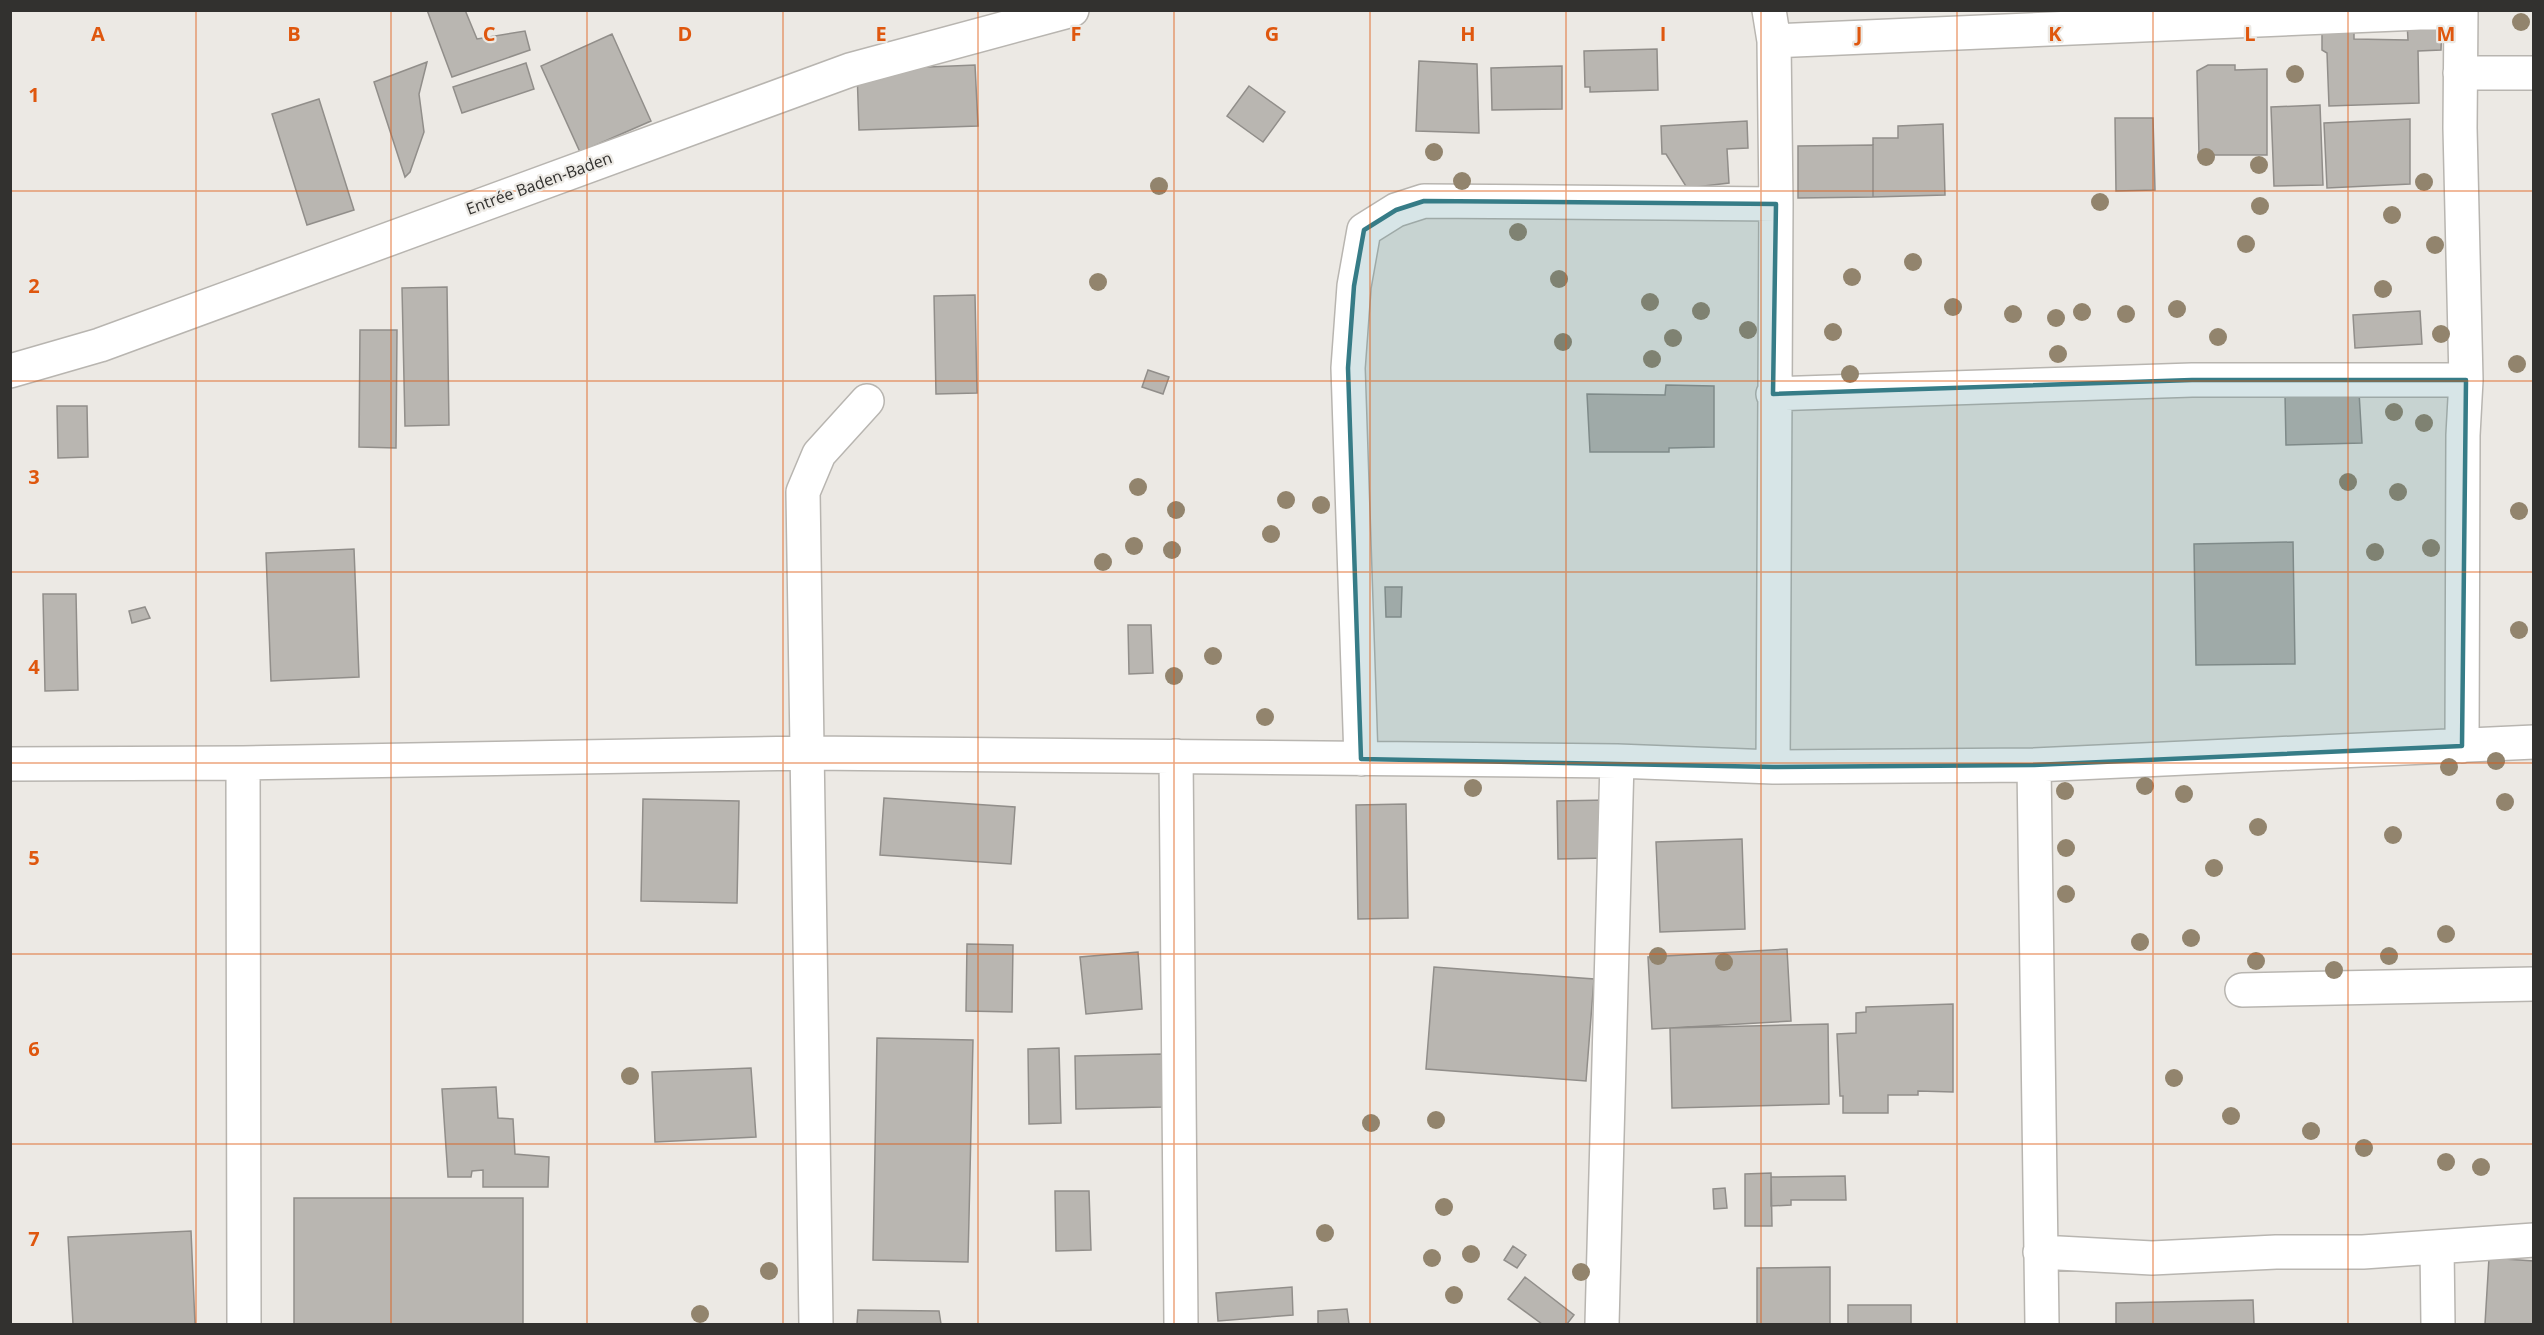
<svg xmlns="http://www.w3.org/2000/svg" width="2544" height="1335" font-family="'Open Sans',sans-serif">
<rect width="100%" height="100%" fill="#ece9e4"/>
<path fill="#b9b6b1" stroke="#918e8a" stroke-width="1.5" d="M427,10H465L477,39L525,31L530,50L452,77Z
M2442,22L2441,50L2418,51L2419,103L2329,106L2327,53L2322,50V29L2354,28V39L2408,40L2407,23Z
M612,34L651,121L580,152L541,66Z
M1657,49L1658,90L1590,92V87H1585L1584,51Z
M1419,61L1477,64L1479,133L1416,131Z
M427,62L419,94L424,132L410,172L405,177L374,82Z
M526,63L534,89L462,113L453,87Z
M975,65L978,126L859,130L857,70Z
M2208,65H2235V70L2267,69V155H2199L2197,71Z
M1562,66V109L1492,110L1491,68Z
M1249,86L1285,112L1263,142L1227,116Z
M319,99L354,210L307,225L272,114Z
M2320,105L2323,185L2274,186L2271,107Z
M2115,118H2153L2155,190L2116,191Z
M2410,119V184L2327,188L2324,123Z
M1747,121L1748,148L1727,149L1729,183L1687,188L1666,154H1662L1661,126Z
M1943,124L1945,195L1873,197V138H1898V126Z
M1873,145V197L1798,198V146Z
M447,287L449,425L405,426L402,288Z
M975,295L977,393L936,394L934,296Z
M2420,311L2422,344L2355,348L2353,315Z
M360,330H397L396,448L359,447Z
M1148,370L1169,377L1163,394L1142,387Z
M1666,385L1714,386V447L1669,448V452H1590L1587,394L1665,395Z
M2359,392L2362,443L2286,445L2285,394Z
M57,406H87L88,457L58,458Z
M2293,542L2295,664L2196,665L2194,544Z
M354,549L359,677L271,681L266,553Z
M1385,587H1402L1401,617H1386Z
M43,594H76L78,690L45,691Z
M145,607L150,618L132,623L129,611Z
M1128,625H1151L1153,673L1129,674Z
M884,798L1015,807L1011,864L880,855Z
M643,799L739,801L737,903L641,901Z
M1607,800L1608,858L1558,859L1557,801Z
M1406,804L1408,918L1358,919L1356,805Z
M1742,839L1745,929L1660,932L1656,842Z
M967,944L1013,945L1012,1012L966,1011Z
M1787,949L1791,1021L1652,1029L1648,957Z
M1138,952L1142,1009L1086,1014L1080,957Z
M1434,967L1594,979L1586,1081L1426,1069Z
M1953,1004V1092L1918,1091V1095H1888V1113H1843V1096H1840L1837,1034L1856,1033V1013L1866,1012V1007Z
M1828,1024L1829,1104L1672,1108L1670,1028Z
M877,1038L973,1040L968,1262L873,1260Z
M1059,1048L1061,1123L1029,1124L1028,1049Z
M1162,1054L1163,1107L1076,1109L1075,1056Z
M751,1068L756,1137L655,1142L652,1072Z
M496,1087L498,1118L513,1119L515,1154L549,1157L548,1187H483V1170L472,1171L471,1177H448L442,1089Z
M1771,1173L1772,1226H1745V1174Z
M1845,1176L1846,1200H1791V1205L1771,1206V1177Z
M1725,1188L1727,1208L1714,1209L1713,1189Z
M1055,1191H1089L1091,1250L1056,1251Z
M294,1198H523V1324H294Z
M191,1231L195,1324H73L68,1237Z
M1513,1246L1526,1255L1517,1268L1504,1260Z
M2489,1258L2534,1261V1324H2485Z
M1830,1267V1324H1757V1268Z
M1525,1277L1574,1315L1567,1324H1542L1508,1299Z
M1292,1287L1293,1315L1218,1321L1216,1293Z
M2253,1300L2254,1324H2116V1303Z
M1848,1305H1911V1324H1848Z
M1347,1309L1349,1324H1318V1311Z
M858,1310L939,1311L941,1324H857Z"/>
<g fill="none" stroke-linecap="round" stroke-linejoin="round">
<g stroke="#b8b5b0" stroke-width="36">
<path id="street" d="M1769,10L1774,41L1776,204L1773,767
M2461,10L2460,128L2466,380L2463,435L2462,746
M1774,41L2420,13H2461
M2460,73H2534
M10,371L100,345L850,70L1072,10
M1773,394L2192,380H2466
M1176,756L1181,1324
M1361,759L1348,368L1354,286L1364,230L1396,210L1424,201L1776,204
M243,763L244,1324
M10,764L243,763L808,753L1617,761L1773,767L2034,765L2534,742
M2034,765L2042,1324
M2242,990L2534,984
M2437,1247L2438,1324
M2040,1252L2152,1258L2276,1252H2363L2534,1240
M816,1324L803,492L819,454L867,401
M1602,1324L1617,761"/>
</g>
<use href="#street" stroke="#fff" stroke-width="33"/>
</g>
<g fill="#92846d">
<circle cx="2521" cy="22" r="9"/>
<circle cx="2295" cy="74" r="9"/>
<circle cx="1434" cy="152" r="9"/>
<circle cx="2206" cy="157" r="9"/>
<circle cx="2259" cy="165" r="9"/>
<circle cx="1462" cy="181" r="9"/>
<circle cx="2424" cy="182" r="9"/>
<circle cx="1159" cy="186" r="9"/>
<circle cx="2100" cy="202" r="9"/>
<circle cx="2260" cy="206" r="9"/>
<circle cx="2392" cy="215" r="9"/>
<circle cx="1518" cy="232" r="9"/>
<circle cx="2246" cy="244" r="9"/>
<circle cx="2435" cy="245" r="9"/>
<circle cx="1913" cy="262" r="9"/>
<circle cx="1852" cy="277" r="9"/>
<circle cx="1559" cy="279" r="9"/>
<circle cx="1098" cy="282" r="9"/>
<circle cx="2383" cy="289" r="9"/>
<circle cx="1650" cy="302" r="9"/>
<circle cx="1953" cy="307" r="9"/>
<circle cx="2177" cy="309" r="9"/>
<circle cx="1701" cy="311" r="9"/>
<circle cx="2082" cy="312" r="9"/>
<circle cx="2013" cy="314" r="9"/>
<circle cx="2126" cy="314" r="9"/>
<circle cx="2056" cy="318" r="9"/>
<circle cx="1748" cy="330" r="9"/>
<circle cx="1833" cy="332" r="9"/>
<circle cx="2441" cy="334" r="9"/>
<circle cx="2218" cy="337" r="9"/>
<circle cx="1673" cy="338" r="9"/>
<circle cx="1563" cy="342" r="9"/>
<circle cx="2058" cy="354" r="9"/>
<circle cx="1652" cy="359" r="9"/>
<circle cx="2517" cy="364" r="9"/>
<circle cx="1850" cy="374" r="9"/>
<circle cx="2394" cy="412" r="9"/>
<circle cx="2424" cy="423" r="9"/>
<circle cx="2348" cy="482" r="9"/>
<circle cx="1138" cy="487" r="9"/>
<circle cx="2398" cy="492" r="9"/>
<circle cx="1286" cy="500" r="9"/>
<circle cx="1321" cy="505" r="9"/>
<circle cx="1176" cy="510" r="9"/>
<circle cx="2519" cy="511" r="9"/>
<circle cx="1271" cy="534" r="9"/>
<circle cx="1134" cy="546" r="9"/>
<circle cx="2431" cy="548" r="9"/>
<circle cx="1172" cy="550" r="9"/>
<circle cx="2375" cy="552" r="9"/>
<circle cx="1103" cy="562" r="9"/>
<circle cx="2519" cy="630" r="9"/>
<circle cx="1213" cy="656" r="9"/>
<circle cx="1174" cy="676" r="9"/>
<circle cx="1265" cy="717" r="9"/>
<circle cx="2496" cy="761" r="9"/>
<circle cx="2449" cy="767" r="9"/>
<circle cx="2145" cy="786" r="9"/>
<circle cx="1473" cy="788" r="9"/>
<circle cx="2065" cy="791" r="9"/>
<circle cx="2184" cy="794" r="9"/>
<circle cx="2505" cy="802" r="9"/>
<circle cx="2258" cy="827" r="9"/>
<circle cx="2393" cy="835" r="9"/>
<circle cx="2066" cy="848" r="9"/>
<circle cx="2214" cy="868" r="9"/>
<circle cx="2066" cy="894" r="9"/>
<circle cx="2446" cy="934" r="9"/>
<circle cx="2191" cy="938" r="9"/>
<circle cx="2140" cy="942" r="9"/>
<circle cx="1658" cy="956" r="9"/>
<circle cx="2389" cy="956" r="9"/>
<circle cx="2256" cy="961" r="9"/>
<circle cx="1724" cy="962" r="9"/>
<circle cx="2334" cy="970" r="9"/>
<circle cx="630" cy="1076" r="9"/>
<circle cx="2174" cy="1078" r="9"/>
<circle cx="2231" cy="1116" r="9"/>
<circle cx="1436" cy="1120" r="9"/>
<circle cx="1371" cy="1123" r="9"/>
<circle cx="2311" cy="1131" r="9"/>
<circle cx="2364" cy="1148" r="9"/>
<circle cx="2446" cy="1162" r="9"/>
<circle cx="2481" cy="1167" r="9"/>
<circle cx="1444" cy="1207" r="9"/>
<circle cx="1325" cy="1233" r="9"/>
<circle cx="1471" cy="1254" r="9"/>
<circle cx="1432" cy="1258" r="9"/>
<circle cx="769" cy="1271" r="9"/>
<circle cx="1581" cy="1272" r="9"/>
<circle cx="1454" cy="1295" r="9"/>
<circle cx="700" cy="1314" r="9"/>
</g>
<path fill="#367c87" fill-opacity="0.2" stroke="#367c87" stroke-width="4.5" stroke-linejoin="round" d="M1424,201L1776,204L1773,394L2192,380H2466L2462,746L2034,765L1773,767L1361,759L1348,368L1354,286L1364,230L1396,210Z"/>
<path fill="none" stroke="#df570e" stroke-width="1.5" stroke-opacity="0.55" d="M196,10V1324M391,10V1324M587,10V1324M783,10V1324M978,10V1324M1174,10V1324M1370,10V1324M1566,10V1324M1761,10V1324M1957,10V1324M2153,10V1324M2348,10V1324M10,191H2534M10,381H2534M10,572H2534M10,763H2534M10,954H2534M10,1144H2534"/>
<g text-anchor="middle" dominant-baseline="central" stroke-width="4.5" stroke-linejoin="round" paint-order="stroke">
<g font-size="16" fill="#32312f" stroke="#ece9e4">
<text transform="translate(539 183) rotate(-20)">Entrée Baden-Baden</text>
</g>
</g>
<g font-size="20" text-anchor="middle" font-weight="bold" fill="#df570e" stroke="#ece9e4" stroke-width="4.5" stroke-linejoin="round" paint-order="stroke">
<text x="98" y="41">A</text>
<text x="294" y="41">B</text>
<text x="489" y="41">C</text>
<text x="685" y="41">D</text>
<text x="881" y="41">E</text>
<text x="1076" y="41">F</text>
<text x="1272" y="41">G</text>
<text x="1468" y="41">H</text>
<text x="1663" y="41">I</text>
<text x="1859" y="41">J</text>
<text x="2055" y="41">K</text>
<text x="2250" y="41">L</text>
<text x="2446" y="41">M</text>
<text x="34" y="102">1</text>
<text x="34" y="293">2</text>
<text x="34" y="484">3</text>
<text x="34" y="674">4</text>
<text x="34" y="865">5</text>
<text x="34" y="1056">6</text>
<text x="34" y="1246">7</text>
</g>
<rect width="2544" height="1335" fill="none" stroke="#32312f" stroke-width="24"/>
</svg>
